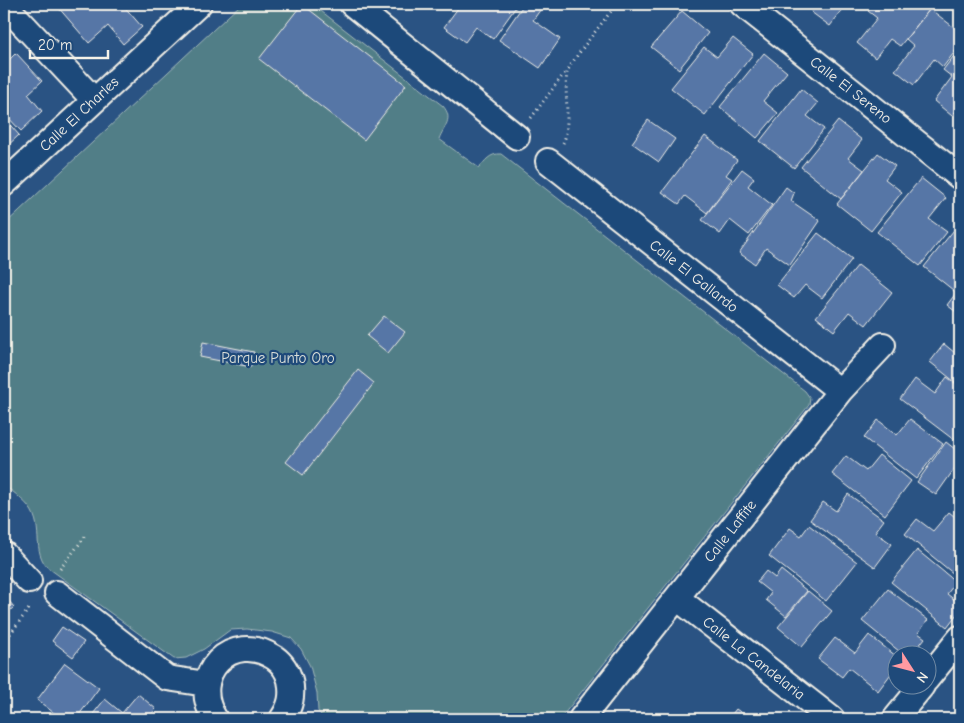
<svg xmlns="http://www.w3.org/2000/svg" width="964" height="723" font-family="'Comic Neue',sans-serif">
<rect width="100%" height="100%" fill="#2a5383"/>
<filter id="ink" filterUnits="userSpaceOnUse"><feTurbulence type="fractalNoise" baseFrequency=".02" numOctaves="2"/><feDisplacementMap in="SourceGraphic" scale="10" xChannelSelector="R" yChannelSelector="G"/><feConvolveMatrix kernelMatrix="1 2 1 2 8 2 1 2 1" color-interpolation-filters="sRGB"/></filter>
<g filter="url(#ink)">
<path fill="#517e87" stroke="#a2b8b8" d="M241,4H312L443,106C454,119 444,126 439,139L479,168C485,161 490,153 501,154L805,391L810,398L809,405L560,719H324L318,711L317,693L310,666L301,649L291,638L272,632L247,629L230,630L204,649L186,658L174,659L47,567C29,546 49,521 20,498C15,493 10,489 4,487V225Z"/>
<path fill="#5776a6" stroke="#f4f1e8" d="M59,4H122L142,27L123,44L108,26L89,43L57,6Z
M302,4L406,85L364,140L259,59Z
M461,4H518L493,39L476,27L465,42L444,27Z
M524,4H539L543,6L533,20L560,39L540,68L499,40Z
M817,4H847L830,26L811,12Z
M874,4H923L930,9L900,46L890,39L875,58L857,43L877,18L868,11Z
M930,9L960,32V45L943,67L934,59L914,85L895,70L914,46L906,39Z
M682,11L708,33L679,69L651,47Z
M733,38L753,54L705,115L671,88L704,47L717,57Z
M960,48V105L952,116L934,101L952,77L943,70Z
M16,53L42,81L28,94L42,111L21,131L4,113V65Z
M764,53L787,72L763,101L778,113L757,138L720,107Z
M801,89L818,103L807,116L824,129L794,168L760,141Z
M4,118L19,135L4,149Z
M648,120L675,139L659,162L632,143Z
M838,121L862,140L848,158L864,170L841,199L801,167Z
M705,136L737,160L726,175L732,179L707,213L685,196L679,204L662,192Z
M878,153L895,166L885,179L902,192L871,231L837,204Z
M742,169L754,178L748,186L772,205L749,235L730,220L720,234L702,220Z
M921,178L946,198L929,219L947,232L920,266L877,232Z
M786,187L794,193L791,201L820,221L790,265L766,248L755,264L739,253Z
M958,225L960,227V291L958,294L924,267Z
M818,233L852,259L822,298L805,285L794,298L777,285Z
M858,265L892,292L866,325L849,312L834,331L816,317Z
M956,293L960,296V315L947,305Z
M384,316L405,332L388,353L367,336Z
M203,342L254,352L251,367L200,357Z
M944,344L960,357V386L930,362Z
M358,370L374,383L303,475L286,462Z
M947,377L960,387V431L954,440L900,399L915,379L935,394Z
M910,419L943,444L916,479L864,438L878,420L897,435Z
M946,442L960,453V461L936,495L917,482Z
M879,455L911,481L885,515L832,474L846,456L866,471Z
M848,494L884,520L875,532L892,544L875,567L810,520L823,502L836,511Z
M949,512L960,521V579L905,534L917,519L933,531Z
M809,525L857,562L826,601L769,556L790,528L801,536Z
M917,550L956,582L947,594L960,604V610L947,627L891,582Z
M781,570L807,591L786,616L766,600L771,593L757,582L766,571L775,578Z
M888,589L928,620L918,633L925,638L911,656H905L862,621Z
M808,591L832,611L802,647L778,627Z
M4,595L14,607L4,616Z
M62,627L84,642L73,657L52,641Z
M869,635L896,656V667L878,691L849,668L842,677L818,659L835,638L855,653Z
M65,663L99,688L76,719H62L37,700Z
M138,694L156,709L147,719H89L105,699L122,713Z
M736,709L750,719H728Z"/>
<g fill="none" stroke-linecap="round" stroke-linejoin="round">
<g stroke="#f4f1e8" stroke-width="28">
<path id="street" d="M4,4L94,100
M352,4L517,137
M742,4L960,177
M548,161L840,391
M4,184L199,4
M4,554L29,581
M57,593L167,678L206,684
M677,598L832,719
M926,680L960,638
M215,719C187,675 232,629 275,658C282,663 288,672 290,680C293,695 291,706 282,719
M581,719L840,391L883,345
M895,719L922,686"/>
</g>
<path stroke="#f4f1e8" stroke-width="3" stroke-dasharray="1 4" stroke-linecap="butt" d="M531,118L566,71
M563,143C571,129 564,91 567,73C567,66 609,14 617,4
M60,569L87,534
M4,642L31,606"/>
<use href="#street" stroke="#1f4a7a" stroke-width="24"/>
</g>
</g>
<g text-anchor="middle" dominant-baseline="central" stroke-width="4.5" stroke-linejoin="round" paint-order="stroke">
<g font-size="15" fill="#f4f1e8" stroke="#1f4a7a">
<text transform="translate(851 90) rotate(38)">Calle El Sereno</text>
<text transform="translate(79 114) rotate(-43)">Calle El Charles</text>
<text transform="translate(694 276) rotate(38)">Calle El Gallardo</text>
<text transform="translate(730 531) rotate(-52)">Calle Laffite</text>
<text transform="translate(754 658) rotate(38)">Calle La Candelaria</text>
</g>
<g font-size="15" fill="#dce0d9" stroke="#1f4a7a">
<text x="278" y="358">Parque Punto Oro</text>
</g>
</g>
<rect width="964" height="723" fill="none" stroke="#1f4a7a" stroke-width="20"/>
<rect x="10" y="10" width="944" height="703" fill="none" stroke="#f4f1e8" stroke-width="2" filter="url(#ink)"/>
<g transform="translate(912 670) rotate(126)"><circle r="24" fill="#1f4a7a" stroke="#748da6"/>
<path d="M0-4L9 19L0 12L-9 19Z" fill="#ff9aa2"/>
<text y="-8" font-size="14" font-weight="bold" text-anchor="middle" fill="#f4f1e8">N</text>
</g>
<path d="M30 50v8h78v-8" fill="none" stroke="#f4f1e8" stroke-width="2.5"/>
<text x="38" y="50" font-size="15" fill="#f4f1e8" stroke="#1f4a7a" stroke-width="4" paint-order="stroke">20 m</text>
</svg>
